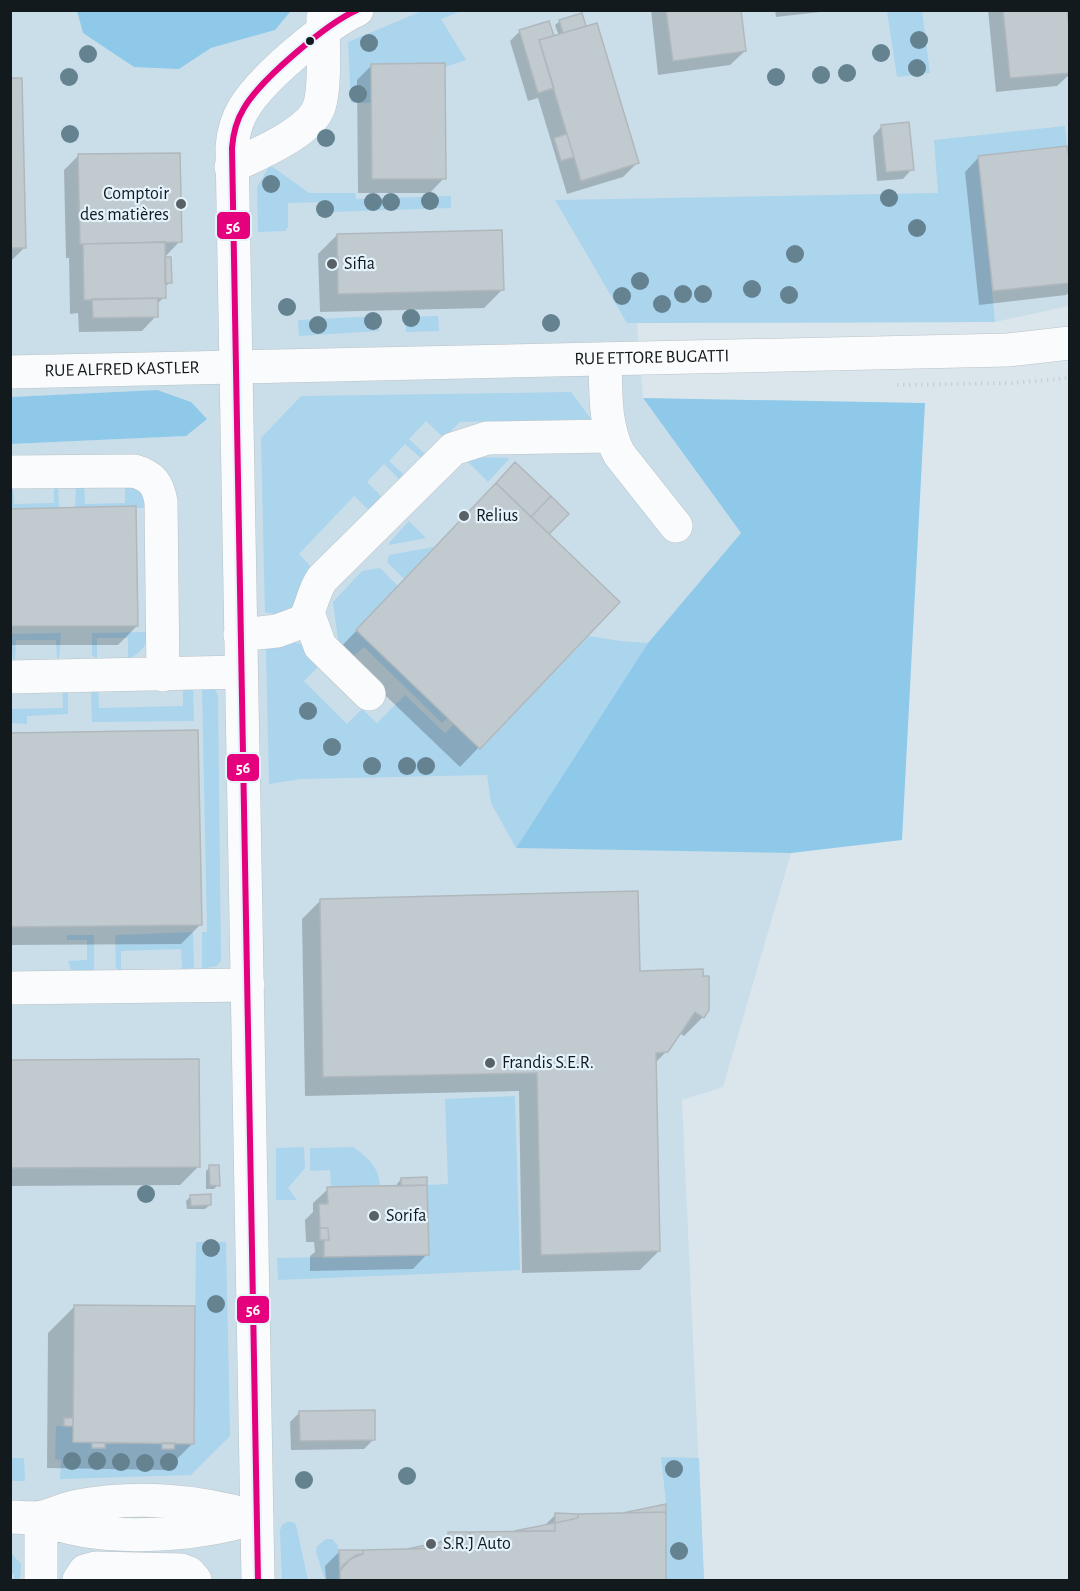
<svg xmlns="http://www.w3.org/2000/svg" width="1080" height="1591" font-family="'Alegreya Sans',sans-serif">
<rect width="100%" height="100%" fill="#dbe6ec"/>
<path fill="#cadee9" d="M11,11H77L83,33L179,69L211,48L275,30L291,11H1069V306L995,322L637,323L643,398L741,533L648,643L517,847L791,853L723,1087L682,1100L704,1580H11L10,444L186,436L157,390L11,397Z"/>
<path fill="#abd4ed" d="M422,11H461L441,19L466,60L445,67L371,64V103H351L348,42Z
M887,11H922L930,73L897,77Z
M1065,126L1067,146L979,156L995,322L627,323L555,200L938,193L934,140Z
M270,165L309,193H355L356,199L451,196V208L330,212L329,202L288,203V227L285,231L258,232L257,187Z
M378,316L379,331L299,336L298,320Z
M438,316L439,331L406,332L405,317Z
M571,392L591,419L460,422L444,438L426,421L409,439L427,456L423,460L405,444L389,461L406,477L402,482L384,464L367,482L384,499L372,513L354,496L299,554L315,571L300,607L284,616L265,612L261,438L301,396Z
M469,457L508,458L509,459L488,482L467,461Z
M84,483L85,504L125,503V483L143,492L147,508H75L76,487Z
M13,484L14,504L54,503V484L58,487L59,508L11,509L10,485Z
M409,521L426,538L389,545V543Z
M434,547L404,579L387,562L389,555Z
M380,568L398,586L356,630L448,718L442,723L364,647L350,659L339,647L333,602L362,571Z
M149,632C146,647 142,652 128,659V638H97V659L92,655V633Z
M61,633L59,658L57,659L56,640H16L15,660L13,659L11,634Z
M589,636L621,641L648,643L516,848L491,803L487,775L300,779L269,784L266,648C292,636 304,642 324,661L304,681L347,724L362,709L377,723L405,695L445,733L454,724L480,749Z
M193,685L194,721L92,722L91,694L92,691L98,687L99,708L183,706V686Z
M202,685L213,687L218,695L221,961L216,966L202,969V932H207Z
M62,688L68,692V714L27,716V724L11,723L10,709L63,708Z
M193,932L194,968L182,969L181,949L121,951V971L116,968L115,935Z
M67,935H94V970H71L68,961L87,960V940H67Z
M515,1096L520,1270L278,1280L277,1258L429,1255L427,1185L448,1184L445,1099Z
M304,1147L305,1168L288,1188L297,1200H276V1148Z
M353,1147C368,1157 379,1167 380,1186L331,1187L330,1170L310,1171V1148Z
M196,1242H226L230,1436L191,1475L60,1479L61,1460L55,1459L56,1426H73V1442L92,1443L93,1448H105V1443H162V1449H174L175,1443L194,1444Z
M661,1457L699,1458L704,1580H666V1503Z
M11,1458H24L25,1481H11Z
M287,1522H293L296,1525L308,1580H282L280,1531L282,1525Z
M326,1539H332L338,1546L340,1580H325L316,1552L317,1546Z
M11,1553L21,1564L20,1580H14V1574H11Z"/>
<path fill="#8fc9ea" d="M77,11V10L291,11L275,30L211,48L179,69L134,67L83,33Z
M157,390L191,402L207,419L186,436L11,444V397Z
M643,398L925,403L902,840L791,853L516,848L648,643L741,533Z"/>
<path fill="#0003" d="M651,10H740L745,51L730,65L658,75Z
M775,10H838L776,17Z
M988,10H1065L1070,74L1057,86L996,92Z
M581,15L637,163L623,177L567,194L538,98L528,101L510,41L520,31L553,38L559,36L555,25L560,21Z
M371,66L444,178L430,193H358L357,80Z
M10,80L25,247L10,262Z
M882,126L912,169L903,179L877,181L873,136Z
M78,156L180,241L163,259L170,282L166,286L164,297L156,305V316L142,331L79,332L78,313L70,314L69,258H66L64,170Z
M979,157L1070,179V292L1066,295L979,305L965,172Z
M337,235L503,289L484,308L320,312L318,254Z
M477,504L547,534L618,602L460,767L338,650Z
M10,510L137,626L118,645H10Z
M10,735L200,925L181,944L10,945Z
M321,900L638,972L703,1017L684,1036L679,1033L667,1051L655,1063L659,1251L640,1270L522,1273L519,1091L305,1096L302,919Z
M10,1062L199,1166L180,1185L10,1186Z
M210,1167L218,1185L214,1189H206V1171Z
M401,1179L427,1254L413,1269L310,1271V1256L315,1252L314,1242H306L305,1220L313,1212V1203L328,1189L397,1188V1184Z
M191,1196L210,1205L205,1209H187L186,1201Z
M75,1306L193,1443L166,1470L47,1468L48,1333Z
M300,1412L374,1439L364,1449L291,1450L290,1422Z
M664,1505L665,1580H326L325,1566L340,1551L408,1550L437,1544L448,1534L514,1533L543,1527L555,1515L623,1514Z"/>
<path fill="#c1cacf" stroke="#b0b8bd" stroke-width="1.5" d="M666,10H741L746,51L673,61Z
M1003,10H1067L1070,36V73L1010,78Z
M582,13L586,26L563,33L559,20Z
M549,21L554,36L539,40L554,88L538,93L519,30Z
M597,23L639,163L581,181L539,40Z
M445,63L446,179H372L371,64Z
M10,78H22L26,248H10Z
M909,122L914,170L886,172L881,125Z
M567,134L574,157L561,161L554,138Z
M1067,146L1070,165V283L993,291L978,156Z
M180,153L182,242L80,244L78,154Z
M502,230L504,290L338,294L337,234Z
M165,242L166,298L84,300L83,244Z
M165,257H171L172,283H165Z
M338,257V270L332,267V260Z
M158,298V317L93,318L92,299Z
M515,462L551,496L531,517L496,483Z
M496,483L620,602L480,749L356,630Z
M551,496L569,514L549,534L531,517Z
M136,506L138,626H10V509Z
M198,730L202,925L10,927V733Z
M638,891L640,971L703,969V976H709V1010L704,1018L695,1012L668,1052L656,1053L660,1251L541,1255L537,1073L323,1077L320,899Z
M199,1059L200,1167L10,1168V1060Z
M209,1165H219L220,1186L210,1185Z
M427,1177V1185L401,1186V1178Z
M427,1185L429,1255L324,1257V1240H329L328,1228H320L319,1204H328L327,1187Z
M211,1194V1205L191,1206L190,1195Z
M320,1228H328L329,1240H320Z
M74,1305L195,1306L194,1444L73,1442Z
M375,1410V1440L300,1441L299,1411Z
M64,1418H73V1426H64Z
M92,1443H105V1448H92Z
M162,1443H175L174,1449H162Z
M666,1504V1512L623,1513Z
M666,1512V1580H340V1571L343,1565L356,1555L363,1554V1550L448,1548V1541L469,1537L470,1532L555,1531V1523L578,1518V1514Z
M555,1513L578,1514V1518L555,1523Z
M555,1523V1531H514Z
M448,1532H470L469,1537L448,1541Z
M448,1541V1548L407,1549L431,1544Z
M339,1550H363V1554L350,1559L340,1571Z"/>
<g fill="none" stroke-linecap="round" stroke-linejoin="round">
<g stroke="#b9c2c7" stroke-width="34">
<path id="minor" d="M231,167C255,155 310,133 319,107C326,88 323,41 323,18
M605,359C606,392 604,425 619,454L676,526
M10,472L134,471C152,476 158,484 161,502L163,675
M308,613L320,646L369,694
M240,635L277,631L304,621C312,607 313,592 322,579L453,449L487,438L611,436
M10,677L241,672
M10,988L248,985
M10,1517C21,1517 33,1519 43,1517C55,1514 66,1508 78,1506C136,1495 201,1500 257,1518
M41,1518C99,1544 195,1536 255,1518
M41,1580V1518
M79,1580L85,1571L96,1568L181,1570L189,1573L195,1580
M258,1580L232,148C233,134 236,121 244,108C261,79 326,24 357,10"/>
</g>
<g stroke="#b9c2c7" stroke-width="34">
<g id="major">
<path id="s1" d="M10,372L1008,350L1070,343"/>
</g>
</g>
<path stroke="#cdcfd1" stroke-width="4" stroke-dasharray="1.5 4.5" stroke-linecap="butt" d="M897,385L1013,383L1070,378"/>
<use href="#minor" stroke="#fafbfc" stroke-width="33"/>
<use href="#major" stroke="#fafbfc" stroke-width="33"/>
<g stroke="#e5f3fd" stroke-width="10">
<path id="bus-1" d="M258,1580L232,148C233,134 236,121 244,108C261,79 326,24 357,10"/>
</g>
<use href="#bus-1" stroke="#e5007d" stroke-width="6"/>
</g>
<g fill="#658291">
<circle cx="919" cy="40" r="9"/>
<circle cx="369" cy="43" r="9"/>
<circle cx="881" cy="53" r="9"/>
<circle cx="88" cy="54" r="9"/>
<circle cx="917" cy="68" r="9"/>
<circle cx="847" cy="73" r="9"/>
<circle cx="821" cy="75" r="9"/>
<circle cx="69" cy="77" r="9"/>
<circle cx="776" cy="77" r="9"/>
<circle cx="358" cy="94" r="9"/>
<circle cx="70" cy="134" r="9"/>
<circle cx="326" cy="138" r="9"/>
<circle cx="271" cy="184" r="9"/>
<circle cx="889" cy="198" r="9"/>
<circle cx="430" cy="201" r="9"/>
<circle cx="373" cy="202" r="9"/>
<circle cx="391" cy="202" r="9"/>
<circle cx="325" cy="209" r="9"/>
<circle cx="917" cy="228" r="9"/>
<circle cx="795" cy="254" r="9"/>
<circle cx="640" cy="281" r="9"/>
<circle cx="752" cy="289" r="9"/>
<circle cx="683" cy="294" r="9"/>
<circle cx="703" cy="294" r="9"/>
<circle cx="789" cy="295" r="9"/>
<circle cx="622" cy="296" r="9"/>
<circle cx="662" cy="304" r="9"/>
<circle cx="287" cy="307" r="9"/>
<circle cx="411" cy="318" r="9"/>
<circle cx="373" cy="321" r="9"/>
<circle cx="551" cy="323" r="9"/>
<circle cx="318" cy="325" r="9"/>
<circle cx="308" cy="711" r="9"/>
<circle cx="332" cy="747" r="9"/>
<circle cx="372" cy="766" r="9"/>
<circle cx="407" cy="766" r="9"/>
<circle cx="426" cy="766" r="9"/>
<circle cx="146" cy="1194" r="9"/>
<circle cx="211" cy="1248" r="9"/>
<circle cx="216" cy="1304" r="9"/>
<circle cx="72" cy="1461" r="9"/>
<circle cx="97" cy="1461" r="9"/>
<circle cx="121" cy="1462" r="9"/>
<circle cx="169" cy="1462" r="9"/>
<circle cx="145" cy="1463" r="9"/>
<circle cx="674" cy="1469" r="9"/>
<circle cx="407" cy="1476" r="9"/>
<circle cx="304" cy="1480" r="9"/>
<circle cx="679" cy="1551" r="9"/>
</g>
<circle fill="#131a1e" stroke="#e5f3fd" stroke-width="2" cx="310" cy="41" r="5"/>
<g fill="#596166" stroke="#e5f3fd" stroke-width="2">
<circle cx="181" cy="204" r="6"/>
<circle cx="332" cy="264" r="6"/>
<circle cx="464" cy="516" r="6"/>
<circle cx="490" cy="1063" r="6"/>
<circle cx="374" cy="1216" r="6"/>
<circle cx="431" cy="1544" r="6"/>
</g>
<g text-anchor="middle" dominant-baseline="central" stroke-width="4.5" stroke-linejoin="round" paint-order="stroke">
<g font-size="18" fill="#131a1e" stroke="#e5f3fd" text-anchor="start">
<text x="169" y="194" text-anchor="end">Comptoir<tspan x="169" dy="21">des matières</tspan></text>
<text x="344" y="264">Sifia</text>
<text x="476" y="516">Relius</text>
<text x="502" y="1063">Frandis S.E.R.</text>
<text x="386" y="1216">Sorifa</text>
<text x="443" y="1544">S.R.J Auto</text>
</g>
<g font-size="18" fill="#131a1e" stroke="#e5f3fd">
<text stroke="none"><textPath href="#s1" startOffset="642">RUE ETTORE BUGATTI</textPath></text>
<text stroke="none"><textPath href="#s1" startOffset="112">RUE ALFRED KASTLER</textPath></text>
</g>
</g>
<g stroke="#e5f3fd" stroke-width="2">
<rect x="216" y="211" width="35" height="29" rx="6" fill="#e5007d"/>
<rect x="226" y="753" width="34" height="29" rx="6" fill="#e5007d"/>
<rect x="236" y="1295" width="34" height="29" rx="6" fill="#e5007d"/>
</g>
<g font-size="16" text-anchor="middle" font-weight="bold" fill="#fff">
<text x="233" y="232">56</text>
<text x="243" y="773">56</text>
<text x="253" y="1315">56</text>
</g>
<rect width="1080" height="1591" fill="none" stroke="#131a1e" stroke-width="24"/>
</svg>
